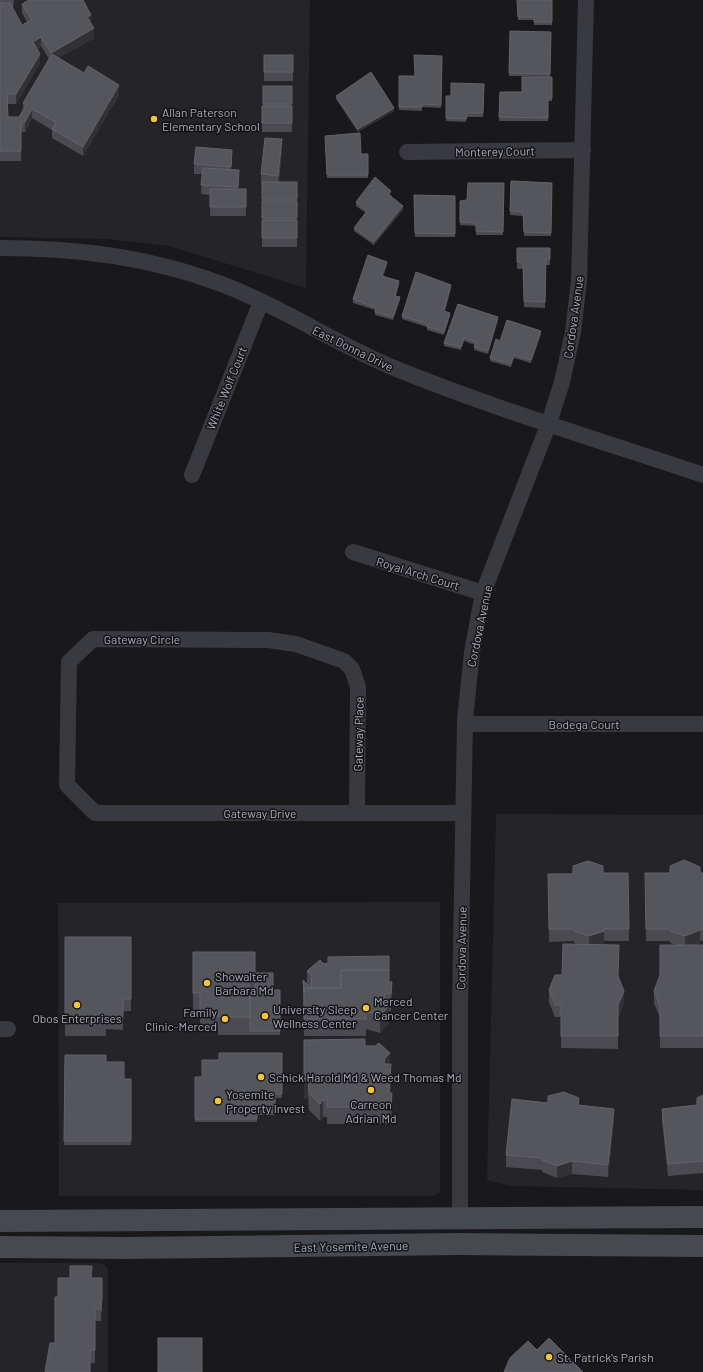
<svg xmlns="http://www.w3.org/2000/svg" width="703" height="1372" font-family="Barlow,sans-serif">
<rect width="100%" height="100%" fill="#19181b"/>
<path fill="#252428" d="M0,0H310L306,288L169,246L109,239L0,237Z
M496,814L703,815V1190L509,1186L487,1180Z
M440,902V1192L434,1196H59L58,903Z
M0,1263H100L106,1266L108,1270V1372H0Z"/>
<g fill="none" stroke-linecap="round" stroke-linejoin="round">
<path stroke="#393a40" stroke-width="16" d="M407,152L583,150
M0,248C78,248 151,257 224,285C284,308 339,346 399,370C498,410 602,441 703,475
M192,475L261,302
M353,552L483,593
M465,724H703
M357,813L358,687L352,669L344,661L296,644L268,640L93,639L69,662L67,785L95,813H463
M0,1029H8
M460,1218V1004L465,720L472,652L483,593L549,423L562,382L573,332L579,281L586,0"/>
<path stroke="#474950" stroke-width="22" d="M0,1221L703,1217
M0,1247L126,1248L458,1244L703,1246"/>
</g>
<path fill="#4a4a50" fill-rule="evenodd" d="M0,0H14L13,9L22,25L27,22L22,13V4L91,24L94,38L58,58L119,95L83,156L52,138V130L32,118L25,132H21V161H0ZM41,46L49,59L23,103V110L19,117H8V104H16L40,63L37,49Z
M517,0H552V25H534V20H518Z
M510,31L551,32L550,77L509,76Z
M264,55H293V81H264Z
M442,56L441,108L422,107V111L399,110V76H415Z
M552,77V101H548V121H499L500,92H522Z
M484,84L483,117H467L466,122L446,121V96H451Z
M263,86H292V132H262V106H263Z
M336,96L394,111L358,132L336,99Z
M325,136L361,154H368V178H327Z
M282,149L279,182H297V247H262V183H261V174Z
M232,159L231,170L239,180L238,189H246V216H210V195L201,194L202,174H194V164Z
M511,181L552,183L551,236H524L523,216L510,215Z
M504,183L503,235H476V226L460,225V201L467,200Z
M391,194L390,195L403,210L374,245L354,231V228L366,213L356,206V202Z
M414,195L455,196V237H415Z
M517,248H550V265H546L545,308L524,307L523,269H517Z
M387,265L383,277L399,285L396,296L400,300L393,320L375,315V310L353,303V299Z
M451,288L445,311L450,316L444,335L427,330V327L402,319V316Z
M498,320L488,354L474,350L475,345L464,341L461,350L444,346V343Z
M541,334L531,363L514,358L511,367L490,361V358L500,341Z
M628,873L629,941H604V943L599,945L618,976L624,1003L618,1017V1049L561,1048V1017H555L549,1002V990L562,975L578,944L574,943V941L549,942L548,874Z
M645,873H703V941H700V943L694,945H703V1048H660V1018L654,1003V991L676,945L670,943V941H646Z
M65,937H131V1011H123V1030L106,1029V1036H65Z
M193,952L255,973L273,990H280V1035H218V1028H200V1010H193Z
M324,964L389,982H392L391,1011H389V1023L380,1033L366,1029V1036H304L303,980L311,988L307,983V971Z
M365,1046L390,1064L391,1081L390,1093L392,1110L391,1124H327V1117H323L320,1121L309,1110L308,1096L304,1099V1082Z
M282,1053V1098H275V1115H257V1122H195V1077H202Z
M65,1055L106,1062L124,1079H131V1145H64Z
M703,1095V1173L668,1176L662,1121V1109L697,1105V1098Z
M579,1105L614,1121L608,1177L572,1174L557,1178L542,1172V1170L506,1167V1155Z
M92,1278H102V1312H101V1321H95V1363H90L55,1343Z"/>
<path fill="#323236" d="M91,15V24L87,17Z
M94,28V38L51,62V53Z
M41,37V46L33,51V42Z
M40,54V63L16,104V94Z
M119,85V95L83,156V147Z
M394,108V111L358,132V129Z
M32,109V118L25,132V122Z
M282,139V149L278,185V176Z
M239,170V180L238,197V187Z
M391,191V194L388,197V194Z
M403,206V210L374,245V242Z
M387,262V265L382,279V276Z
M399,281V285L395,299V296Z
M451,285V288L444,314V311Z
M400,297V300L393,320V317Z
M450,313V316L444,335V332Z
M498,317V320L488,354V351Z
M541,331V334L531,363V360Z
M464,338V341L461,350V347Z
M514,355V358L511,367V364Z
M700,930V943L685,948V936Z
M604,931V943L589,948V936Z
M624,991V1003L618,1017V1049V1005Z
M389,1006V1023L380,1033V1016Z
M390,1053V1070L384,1064L385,1058Z
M391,1064V1081L390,1107L389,1093Z
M308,1079V1096L304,1099V1082Z
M392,1093V1110L391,1124V1107Z
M323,1100V1117L320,1121V1104Z
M614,1109V1121L608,1177V1165Z
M572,1161V1174L557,1178V1166Z"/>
<path fill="#55555c" stroke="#62636a" d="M29,0H83L91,15L87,17L94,28L51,53L41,37L33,42L40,54L16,94H7L8,117H19L26,105L23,103L52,54L84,73L88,66L119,85L83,147L52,129L56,122L32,109L25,122H21V151H0V3H10L22,25L32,20L22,4Z
M517,0H552V22H534V17H518Z
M510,31L551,32L550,74L509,73Z
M264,55H293V72H264Z
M414,55L442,56L441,105L422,104V107H399V76H415Z
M371,72L394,108L358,129L336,96Z
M522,77H552V98H548V118L499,117L500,92H522Z
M451,83L484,84L483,113H467L466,119L446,118V96H451Z
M263,86H292V104H263Z
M262,106H292V123H262Z
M360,133L361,154H368V175H327L325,136Z
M265,138L282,139L278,176L261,174Z
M196,147L232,150L231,167L194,164Z
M203,168L239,170L238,187L201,185Z
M375,177L391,191L388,194L403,206L374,242L354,228L367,211L356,202Z
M511,181L552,183L551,233L524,232L523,212L510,211Z
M262,182H297V199H262Z
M468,183H504L503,232L476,231V223L460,222V201L467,200Z
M210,189H246V207H210Z
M414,195L455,196V234L415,233Z
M262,201H297V218H262Z
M262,220H297V238H262Z
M517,248H550V259H546L545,302L524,301L523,263L517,262Z
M368,255L387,262L382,276L399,281L395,296L400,297L393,317L375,312L376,308L353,299Z
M416,272L451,285L444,311L450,313L444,332L427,327V324L402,316Z
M458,304L498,317L488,351L474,347L476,342L464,338L461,347L444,343Z
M507,320L541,331L531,360L514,355L511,364L490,358L496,339L500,341Z
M684,860L700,867V873H703V929H700V930L685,936L670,931V929H646L645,873H670V866Z
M588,861L603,866V873H628L629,929H604V931L589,936L574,931V929H549L548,874H573V866Z
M65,937H131V999H123V1017H106V1024H65Z
M563,944L619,945L618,976L624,991L618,1005V1036H561V1005H555L549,990L555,975H562Z
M660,945H703V1036H660V1006L654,991L660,975Z
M193,952H255V981H249L250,1017H218V1011H200V993H193Z
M389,956V970H341V988H304V993L303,980L311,988L312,975L307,971L320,960L324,964L328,963V957Z
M341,970H389V982H392L391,994H384L389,1006L380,1016L366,1012V1019H304V988H341Z
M255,973H273V990H280V1031H250V994H255Z
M365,1039V1046H375L379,1043L390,1053L385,1058L384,1064H391L389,1093H392L391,1107H327V1100H323L320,1104L309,1093L308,1079L304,1082V1040Z
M219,1053H282V1094H275V1112H257V1119H195V1077H202V1060H219Z
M65,1055H106V1062H124V1079H131V1141H64Z
M564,1092L579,1098L578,1105L614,1109L608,1165L572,1161L557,1166L542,1160V1158L506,1155L512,1099L548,1103V1096Z
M703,1095V1161L668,1164L662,1109L697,1105V1098Z
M70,1266H92L91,1278H102V1300H101V1309H95V1350H90V1372H45L50,1343H55V1297H58V1278H70Z
M158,1338H202V1372H158Z
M549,1338L583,1372H504L510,1358L528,1341L537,1350Z"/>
<g fill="#f8c433" stroke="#141316" stroke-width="1.5">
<circle cx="154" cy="119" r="4"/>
<circle cx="207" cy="983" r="4"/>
<circle cx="77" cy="1005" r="4"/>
<circle cx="366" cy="1008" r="4"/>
<circle cx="265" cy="1016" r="4"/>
<circle cx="225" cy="1019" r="4"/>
<circle cx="261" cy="1077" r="4"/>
<circle cx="371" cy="1090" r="4"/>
<circle cx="218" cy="1101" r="4"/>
<circle cx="549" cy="1357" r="4"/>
</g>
<g text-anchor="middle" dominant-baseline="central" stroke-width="3" stroke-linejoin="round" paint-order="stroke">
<g font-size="12" fill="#aaaebb" stroke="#141316" text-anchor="start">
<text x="162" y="112">Allan Paterson<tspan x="162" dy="14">Elementary School</tspan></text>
<text x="215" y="976">Showalter<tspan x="215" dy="14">Barbara Md</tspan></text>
<text x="374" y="1001">Merced<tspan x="374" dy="14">Cancer Center</tspan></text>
<text x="273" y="1009">University Sleep<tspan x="273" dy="14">Wellness Center</tspan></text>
<text x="217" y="1012" text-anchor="end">Family<tspan x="217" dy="14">Clinic-Merced</tspan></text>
<text x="77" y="1018" text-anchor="middle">Obos Enterprises</text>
<text x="269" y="1077">Schick Harold Md &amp; Weed Thomas Md</text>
<text x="226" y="1094">Yosemite<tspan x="226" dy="14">Property Invest</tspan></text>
<text x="371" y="1104" text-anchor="middle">Carreon<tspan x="371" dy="14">Adrian Md</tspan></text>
<text x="557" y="1357">St. Patrick's Parish</text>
</g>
<g font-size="12" fill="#aaaebb" stroke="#141316">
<text transform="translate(495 151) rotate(-1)">Monterey Court</text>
<text transform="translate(573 317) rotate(-82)">Cordova Avenue</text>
<text transform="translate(353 348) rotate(26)">East Donna Drive</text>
<text transform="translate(226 388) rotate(-68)">White Wolf Court</text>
<text transform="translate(418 573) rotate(17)">Royal Arch Court</text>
<text transform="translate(479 626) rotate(-78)">Cordova Avenue</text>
<text x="142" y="639">Gateway Circle</text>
<text x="584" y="724">Bodega Court</text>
<text transform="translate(358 734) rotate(-89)">Gateway Place</text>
<text x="260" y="813">Gateway Drive</text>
<text transform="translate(461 948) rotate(-89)">Cordova Avenue</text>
<text transform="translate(351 1246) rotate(-1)">East Yosemite Avenue</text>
</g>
</g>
</svg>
